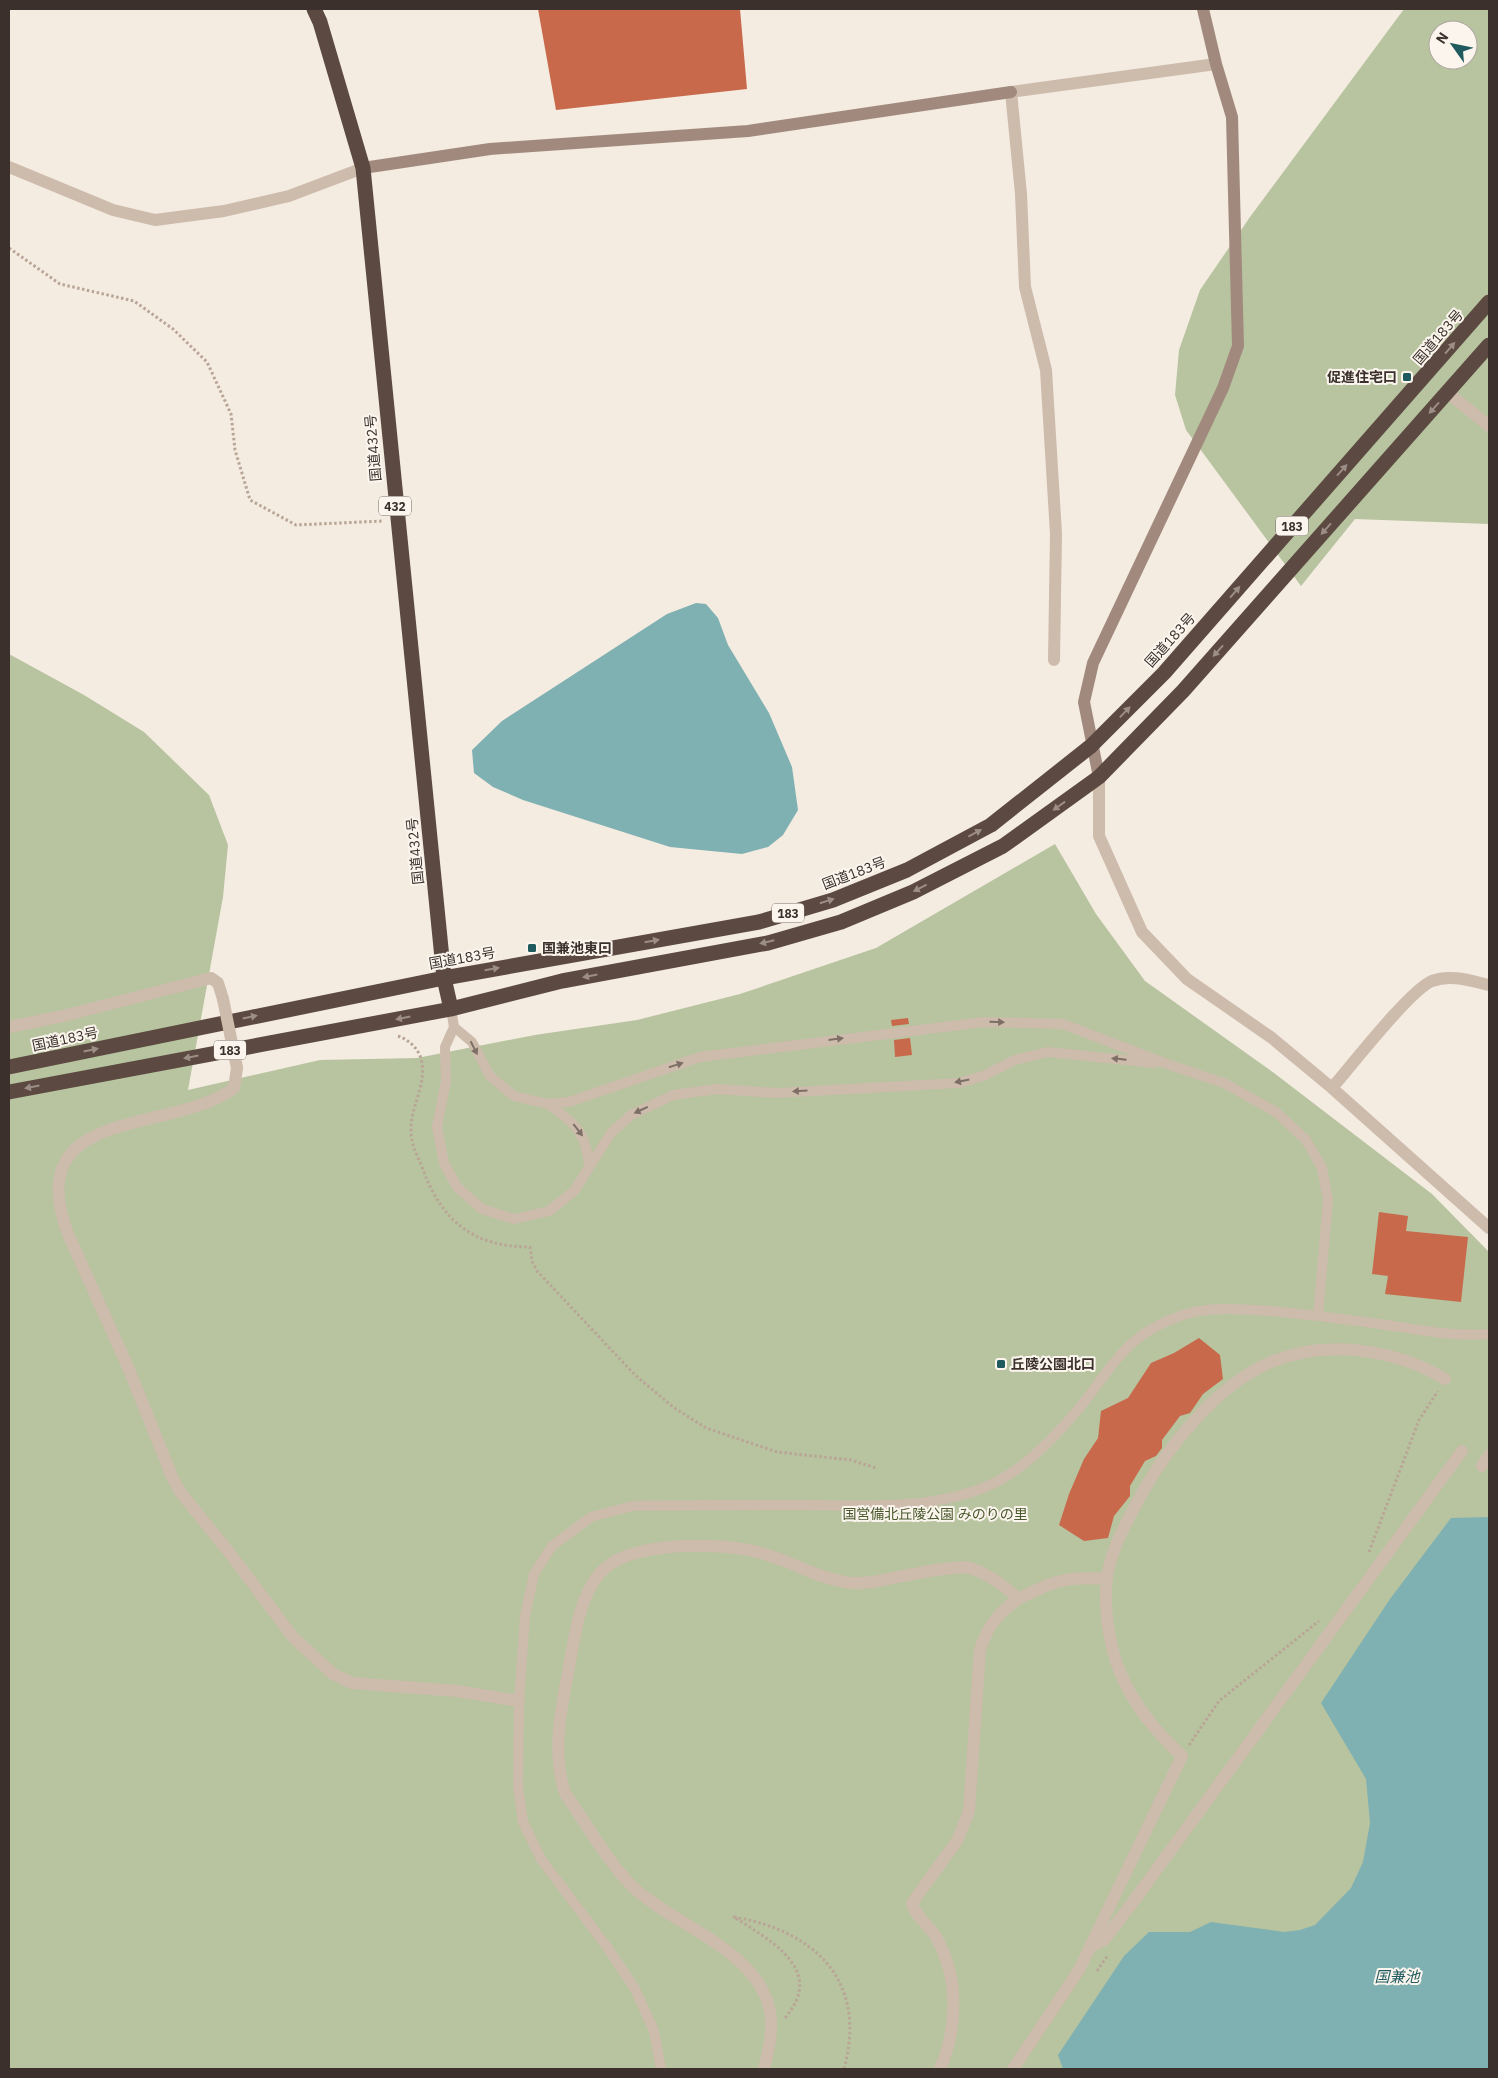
<svg xmlns="http://www.w3.org/2000/svg" width="1498" height="2078" font-family="'IBM Plex Sans','Noto Sans JP',sans-serif">
<rect width="100%" height="100%" fill="#f4ebe1"/>
<path fill="#b8c4a0" fill-rule="evenodd" d="M1404,9H1489V524L1355,519L1301,586L1186,430L1175,395L1179,350L1200,290L1250,217ZM1438,30H1468V60H1438Z
M9,654L84,695L144,732L209,795L228,845L223,897L188,1090L320,1060L417,1058L535,1035L637,1020L740,994L876,948L1055,844L1096,914L1145,981L1274,1073L1432,1194L1489,1252V2069H9Z"/>
<path fill="#7fb0b2" d="M696,603L706,604L718,618L728,645L769,713L792,767L798,810L783,835L768,847L742,854L670,847L523,800L493,787L474,773L472,750L502,721L667,614Z
M1489,1517V2069H1063L1058,2055L1124,1956L1149,1932H1190L1211,1922L1284,1932L1300,1930L1315,1925L1351,1888L1363,1862L1370,1823L1366,1779L1321,1703L1390,1599L1451,1518Z"/>
<path fill="#c8694b" d="M538,9H740L747,89L556,110Z
M908,1018L909,1024L892,1026L891,1020Z
M910,1038L912,1055L895,1057L894,1040Z
M1379,1212L1408,1216L1406,1231L1468,1237L1461,1302L1385,1294L1388,1276L1372,1274Z
M1199,1338L1220,1355L1223,1379L1203,1394L1190,1413L1180,1416L1162,1440V1448L1156,1456L1145,1461L1130,1486V1496L1114,1516L1108,1538L1084,1541L1059,1525L1069,1494L1084,1459L1098,1438L1101,1411L1128,1398L1151,1363L1174,1353Z"/>
<g fill="none" stroke-linecap="round" stroke-linejoin="round">
<path stroke="#b9a596" stroke-width="3" stroke-dasharray="2.5 2.5" stroke-linecap="butt" d="M9,248L60,284L134,301L173,329L207,362L231,414L235,450L250,500L296,525L383,521
M398,1036C410,1040 420,1050 422,1063C426,1086 410,1108 411,1131C411,1144 417,1155 422,1167C441,1220 472,1247 530,1247L532,1261L537,1271L635,1375L673,1407L706,1428L777,1452L851,1460L876,1468
M1369,1552L1419,1420L1438,1391
M1189,1745L1219,1701L1319,1621
M1097,1971L1108,1955
M785,2018C827,1969 769,1940 734,1917C816,1931 868,1982 844,2069"/>
<path stroke="#cdbbac" stroke-width="10" d="M451,1009L454,1027L472,1042L490,1076L514,1096L548,1104L569,1102L700,1057L984,1022L1063,1024L1167,1064L1224,1083L1276,1112L1306,1140L1322,1168L1328,1200L1318,1315
M454,1027L445,1047L446,1081L437,1127L444,1163L457,1187L482,1209L514,1219L549,1211L574,1191L611,1133L631,1115L673,1095L717,1089L777,1093L959,1083L983,1076L1015,1060L1048,1052L1154,1063
M548,1104C575,1123 587,1133 589,1167
M661,2069L654,2031L635,1989L607,1947L541,1859L523,1822L518,1787L519,1701L525,1616L534,1574L552,1546L591,1517L632,1506C686,1505 741,1505 796,1505C863,1505 951,1513 1010,1474C1036,1457 1061,1430 1081,1406C1115,1363 1126,1334 1183,1315C1207,1307 1232,1309 1257,1310C1301,1313 1344,1319 1387,1325C1420,1330 1456,1337 1489,1334"/>
<path stroke="#cdbbac" stroke-width="12" d="M9,167L113,210L155,220L224,211L289,196L363,168
M1447,392L1489,426
M1054,660L1056,534L1046,370L1025,287L1021,194L1011,92L1216,64
M1099,777V836L1142,932L1187,979L1272,1038L1332,1088L1489,1228
M9,1027L63,1016L211,978L218,983L223,999
M237,1068L234,1088C172,1135 19,1104 68,1234L128,1367L173,1479L181,1493L232,1556L293,1637L333,1674L352,1683L457,1691L519,1701
M1332,1088C1351,1066 1410,990 1432,981C1451,974 1471,981 1489,985
M1482,1466L1489,1455
M1090,1947L1182,1756C1130,1708 1104,1659 1106,1586C1108,1554 1126,1523 1141,1495C1169,1445 1217,1385 1271,1362C1326,1339 1395,1349 1445,1379
M764,2069C768,2054 772,2036 771,2020C767,1953 677,1928 634,1888C608,1863 586,1823 565,1793C551,1751 562,1704 570,1662C575,1633 580,1596 600,1573C629,1540 721,1542 761,1553C792,1561 821,1581 854,1583C874,1584 895,1577 914,1574C932,1570 949,1568 967,1567C987,1573 1003,1584 1018,1599C1053,1581 1067,1576 1107,1579
M940,2069C958,2028 959,1977 936,1937C930,1926 914,1915 912,1903L957,1841L969,1811L980,1650C987,1627 998,1613 1018,1599
M1013,2069L1079,1970L1090,1947L1104,1940L1133,1902L1462,1451"/>
<path stroke="#a18a7d" stroke-width="12" d="M363,168L490,149L748,131L1011,92
M1099,777L1084,702L1093,663L1223,388L1238,346L1232,117L1216,64L1203,9"/>
<path stroke="#5c4a42" stroke-width="15" d="M314,9L320,22L363,168L444,978L451,1009
M9,1067L444,978L759,922L833,900L907,870L991,825L1091,746L1164,673L1489,302
M9,1092L451,1009L562,981L768,943L841,922L913,892L1003,846L1099,777L1183,691L1489,345"/>
<path stroke="#cdbbac" stroke-width="12" d="M223,999L237,1068"/>
</g>
<defs><path id="oneway-solid" d="M-6-.8H1V-3.2L6.5 0L1 3.2V.8H-6Z" transform="scale(1.25)"/></defs>
<g fill="#9c8e87">
<use href="#oneway-solid" transform="translate(1450 348) rotate(-49)"/>
<use href="#oneway-solid" transform="translate(1434 408) rotate(132)"/>
<use href="#oneway-solid" transform="translate(1342 470) rotate(-48)"/>
<use href="#oneway-solid" transform="translate(1326 529) rotate(132)"/>
<use href="#oneway-solid" transform="translate(1235 592) rotate(-49)"/>
<use href="#oneway-solid" transform="translate(1218 651) rotate(132)"/>
<use href="#oneway-solid" transform="translate(1125 712) rotate(-46)"/>
<use href="#oneway-solid" transform="translate(1059 806) rotate(144)"/>
<use href="#oneway-solid" transform="translate(975 833) rotate(-28)"/>
<use href="#oneway-solid" transform="translate(920 888) rotate(153)"/>
<use href="#oneway-solid" transform="translate(827 901) rotate(-18)"/>
<use href="#oneway-solid" transform="translate(652 941) rotate(-10)"/>
<use href="#oneway-solid" transform="translate(767 942) rotate(167)"/>
<use href="#oneway-solid" transform="translate(492 969) rotate(-10)"/>
<use href="#oneway-solid" transform="translate(590 976) rotate(169)"/>
<use href="#oneway-solid" transform="translate(250 1017) rotate(-12)"/>
<use href="#oneway-solid" transform="translate(403 1018) rotate(169)"/>
<use href="#oneway-solid" transform="translate(91 1050) rotate(-12)"/>
<use href="#oneway-solid" transform="translate(191 1057) rotate(169)"/>
<use href="#oneway-solid" transform="translate(32 1087) rotate(169)"/>
</g>
<g fill="#7d6f65">
<use href="#oneway-solid" transform="translate(997 1022) rotate(1)"/>
<use href="#oneway-solid" transform="translate(836 1039) rotate(-7)"/>
<use href="#oneway-solid" transform="translate(474 1048) rotate(63)"/>
<use href="#oneway-solid" transform="translate(1119 1059) rotate(-174)"/>
<use href="#oneway-solid" transform="translate(676 1065) rotate(-18)"/>
<use href="#oneway-solid" transform="translate(962 1081) rotate(169)"/>
<use href="#oneway-solid" transform="translate(800 1091) rotate(177)"/>
<use href="#oneway-solid" transform="translate(641 1110) rotate(155)"/>
<use href="#oneway-solid" transform="translate(578 1130) rotate(52)"/>
</g>
<g fill="#1f5a5e" stroke="#fbf5ee" stroke-width="2">
<rect x="1402" y="372" width="10" height="10" rx="2.5"/>
<rect x="527" y="943" width="10" height="10" rx="2.5"/>
<rect x="996" y="1359" width="10" height="10" rx="2.5"/>
</g>
<g text-anchor="middle" dominant-baseline="central" stroke-width="4" stroke-linejoin="round" paint-order="stroke">
<g fill="#fbf5ee" stroke="#756b66" stroke-width="1">
<rect x="379" y="496.5" width="32" height="19" rx="4"/>
<rect x="1276" y="516.5" width="32" height="19" rx="4"/>
<rect x="772" y="903.5" width="32" height="19" rx="4"/>
<rect x="214" y="1040.5" width="32" height="19" rx="4"/>
</g>
<g font-size="12" font-weight="bold" fill="#3b302b">
<text x="395" y="506">432</text>
<text x="1292" y="526">183</text>
<text x="788" y="913">183</text>
<text x="230" y="1050">183</text>
</g>
<g font-size="14" fill="#3b302b" stroke="#fbf5ee">
<text transform="translate(1438 337) rotate(-49)">国道183号</text>
<text transform="translate(373 448) rotate(-95)">国道432号</text>
<text transform="translate(1170 640) rotate(-48)">国道183号</text>
<text transform="translate(415 851) rotate(-96)">国道432号</text>
<text transform="translate(854 873) rotate(-21)">国道183号</text>
<text transform="translate(462 958) rotate(-10)">国道183号</text>
<text transform="translate(65 1039) rotate(-12)">国道183号</text>
</g>
<g font-size="14" font-weight="bold" fill="#3b302b" stroke="#fbf5ee" text-anchor="start">
<text x="1397" y="377" text-anchor="end">促進住宅口</text>
<text x="542" y="948">国兼池東口</text>
<text x="1011" y="1364">丘陵公園北口</text>
</g>
<g font-size="14" fill="#4a5a2e" stroke="#fbf5ee">
<text x="935" y="1514">国営備北丘陵公園 みのりの里</text>
</g>
<g font-size="15" font-style="italic" fill="#1f5a5e" stroke="#fbf5ee">
<text x="1397" y="1976">国兼池</text>
</g>
</g>
<rect width="1498" height="2078" fill="none" stroke="#3b302b" stroke-width="20"/>
<g transform="translate(1453 45) rotate(303)"><circle r="24" fill="#fbf5ee" stroke="#aea6a0"/>
<path d="M0-4L9 19L0 12L-9 19Z" fill="#1f5a5e"/>
<text y="-8" font-size="14" font-weight="bold" text-anchor="middle" fill="#3b302b">N</text>
</g>
</svg>
